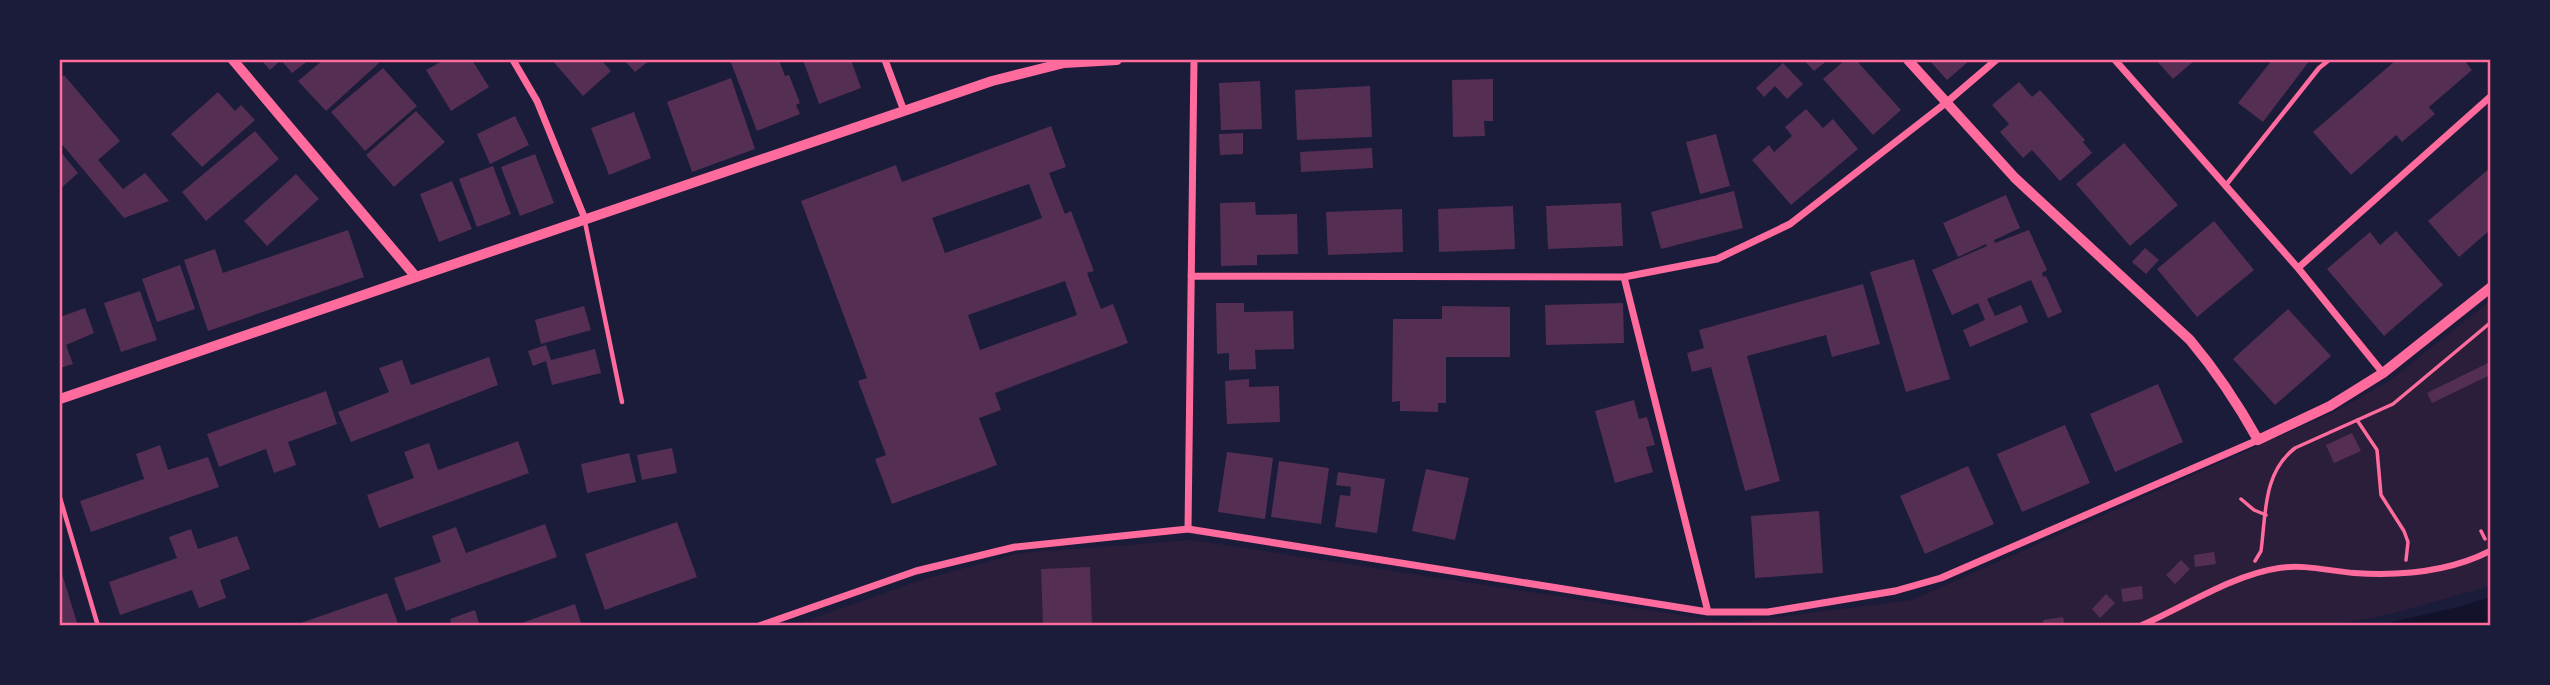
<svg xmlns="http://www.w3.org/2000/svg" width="2550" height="685" font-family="'Public Sans',sans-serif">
<rect width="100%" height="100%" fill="#1b1b3a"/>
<path fill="#2a1e3b" d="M2490,301V586L2391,614L2329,626H792L921,580L1020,553L1192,540L1731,623L1912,600L2332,413L2388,382Z"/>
<path fill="#12122b" d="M2490,597V625H2379L2458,607Z"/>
<path fill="#542f53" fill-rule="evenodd" d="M261,60H309L292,73L281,60L270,70Z
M323,60H376L379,63L326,111L298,81Z
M444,60H472L489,87L451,111L426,70Z
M552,60H601L611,71L583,96Z
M624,60H650L635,72Z
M730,60H779L785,76L789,75L800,103L796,105L800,114L757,131Z
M803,60H851L861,88L819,104Z
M1804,60H1828L1814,71Z
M1845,60H1856L1901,110L1873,135L1823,79Z
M1929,60H1970L1947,80Z
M2156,60H2195L2173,79Z
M2272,60H2310L2263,122L2238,103Z
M2396,60H2464L2472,70L2429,107L2435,114L2402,142L2396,135L2351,175L2313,132Z
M1783,63L1803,84L1787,99L1775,86L1764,97L1756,88Z
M383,68L417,106L365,151L331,112Z
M64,75L120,141L98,160L123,189L145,173L169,201L124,218L60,142V79Z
M731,78L755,149L692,172L667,102Z
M1493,79V121H1484L1485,136L1453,137L1452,80Z
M1260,81L1262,129L1221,130L1219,83Z
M2019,82L2032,97L2040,90L2085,140L2083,142L2092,153L2060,181L2032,150L2023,158L2000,132L2009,124L1992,105Z
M1370,86L1372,137L1297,140L1295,90Z
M218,92L235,111L241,105L255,120L202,167L171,134Z
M1806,109L1823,128L1833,119L1858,149L1791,205L1752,160L1769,145L1774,152L1792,136L1785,127Z
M416,111L445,142L394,187L366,155Z
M634,112L651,158L609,175L591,128Z
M515,116L529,145L490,164L477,134Z
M1051,126L1066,167L1049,173L1065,214L1071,211L1094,271L1087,273L1101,309L1113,304L1128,343L995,393L1001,410L979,418L997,465L892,504L875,459L886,455L858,381L867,378L801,201L896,165L902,182ZM1029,184L1042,218L945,253L932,218ZM1065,281L1077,315L980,350L968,315Z
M255,131L279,159L206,221L182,192Z
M1243,133V154L1220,155L1219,134Z
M1716,134L1730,186L1700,194L1686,142Z
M2124,143L2178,205L2130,246L2076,184Z
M1372,148L1373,168L1301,172L1300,152Z
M60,151L78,173L60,189Z
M535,154L554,203L520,216L501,167Z
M493,166L511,214L477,227L459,179Z
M2490,168V230L2459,257L2428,221Z
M296,174L319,199L267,246L244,221Z
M452,181L472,229L439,242L420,194Z
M1734,191L1743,228L1661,249L1651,212Z
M2006,195L2020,228L1994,240L1995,243L2029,230L2047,270L2042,273L2043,277L2046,276L2062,312L2048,318L2031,280L1987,299L1995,316L2021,305L2028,322L1970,347L1963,330L1985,320L1978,303L1952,315L1932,270L1987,246L1986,244L1958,257L1943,223Z
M1255,202L1256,215L1297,214L1298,254L1257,255V265L1221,266L1220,203Z
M1621,203L1623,246L1548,249L1546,206Z
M1513,206L1515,249L1439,252L1438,209Z
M1402,209L1403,252L1328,255L1326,212Z
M2214,221L2254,270L2197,317L2157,269Z
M348,230L364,277L208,331L184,260L215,249L223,273Z
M2396,231L2443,285L2384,336L2327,269L2370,232L2380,245Z
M2145,248L2159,260L2146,274L2132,262Z
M1914,259L1950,379L1906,392L1870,272Z
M180,265L195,309L157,322L142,279Z
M1863,284L1880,344L1832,357L1826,335L1747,356L1780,481L1745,491L1711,367L1692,372L1687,353L1704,348L1699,330Z
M140,291L157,340L121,352L104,303Z
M1216,303H1244V312L1293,311L1294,349L1255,350L1256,369L1229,370V353L1217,354Z
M1623,303L1624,343L1546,345L1545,305Z
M584,306L591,330L541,344L535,320Z
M1442,306L1510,307V357H1446V403H1438V412L1400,411V401L1392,402L1393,319H1442Z
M85,308L94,333L66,345L73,364L60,368V317Z
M2288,309L2331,356L2275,405L2233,359Z
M546,345L551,360L595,349L601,373L552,385L546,361L533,366L528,351Z
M489,357L498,385L351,442L338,412L389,392L379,368L402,360L411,385Z
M2490,362V375L2432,403L2427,393Z
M1249,379V387L1279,386L1280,422L1227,424L1225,381Z
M2158,384L2183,442L2115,472L2090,414Z
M326,391L337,424L288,442L296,465L274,473L266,449L219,467L207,434Z
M1634,400L1639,419L1647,417L1655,445L1646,447L1653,472L1615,483L1595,411Z
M2065,425L2090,483L2022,512L1997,454Z
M2352,433L2361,451L2334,463L2326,445Z
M518,441L529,473L379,528L367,495L414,478L404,452L429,443L438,470Z
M160,445L168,470L208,457L219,487L91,532L80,501L144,479L136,454Z
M672,448L677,473L642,480L637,455Z
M1227,452L1273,458L1265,519L1218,512Z
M629,453L636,482L587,493L581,464Z
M1279,461L1329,468L1321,524L1271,517Z
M1968,466L1994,524L1925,554L1900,496Z
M1426,469L1469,478L1455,540L1412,531Z
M1338,472L1385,479L1377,533L1335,527L1340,495L1350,496L1351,487L1336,485Z
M1819,511L1823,573L1755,578L1751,516Z
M677,522L697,577L605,610L585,554Z
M545,524L557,557L406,611L394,578L441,562L432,536L456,527L466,553Z
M191,529L198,549L237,536L250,569L220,580L226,598L199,608L192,590L120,615L109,582L177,558L169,537Z
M2214,552L2216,564L2195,567L2194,555Z
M2181,560L2190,569L2175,584L2166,575Z
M60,567L78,626H60Z
M1090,567L1092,626H1043L1041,569Z
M2142,586L2143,599L2123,602L2121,589Z
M387,593L399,626H295V625Z
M2106,594L2115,603L2100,618L2092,609Z
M575,604L582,626H516V625Z
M475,610L480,626H452L450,619Z
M2063,617L2065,626H2044L2043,620Z"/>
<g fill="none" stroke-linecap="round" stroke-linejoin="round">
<path stroke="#ff6b9d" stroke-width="3.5" d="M2357,420L2377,450L2381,495L2404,531L2408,542L2406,560
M2241,499L2254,510L2266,515
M2481,531L2485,539
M2255,561L2261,551C2266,513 2263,473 2295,448L2393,404L2490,323"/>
<path stroke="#ff6b9d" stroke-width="4.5" d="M2226,185L2319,68L2329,60
M585,222L622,402
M60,498L98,626"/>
<path stroke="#ff6b9d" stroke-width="6" d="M2140,626C2184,607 2232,575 2279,568C2304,564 2329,571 2354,573C2400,576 2449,572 2490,551"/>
<path stroke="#ff6b9d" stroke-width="7" d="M513,60L537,101L585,219
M885,60L904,111
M2115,60L2298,268L2383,373
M2298,268L2490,97
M1191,276L1624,277L1717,259L1790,224L1947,102L1996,60
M1624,277L1708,612
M1188,529L1194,60
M759,626L916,571L1015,547L1188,529L1708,612H1768L1895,591L1941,578L2258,440"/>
<path stroke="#ff6b9d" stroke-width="10" d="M1908,60L2015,178L2190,340C2216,371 2238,404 2258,440L2330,406L2383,373L2490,288
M60,399L416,277"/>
<path stroke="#ff6b9d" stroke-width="10" d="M233,60L416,277L992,81L1064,63L1117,60"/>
</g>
<rect width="2550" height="685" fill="none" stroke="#1b1b3a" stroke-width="122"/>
<rect x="61" y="61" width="2428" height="563" fill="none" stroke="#ff6b9d" stroke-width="2.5"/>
</svg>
